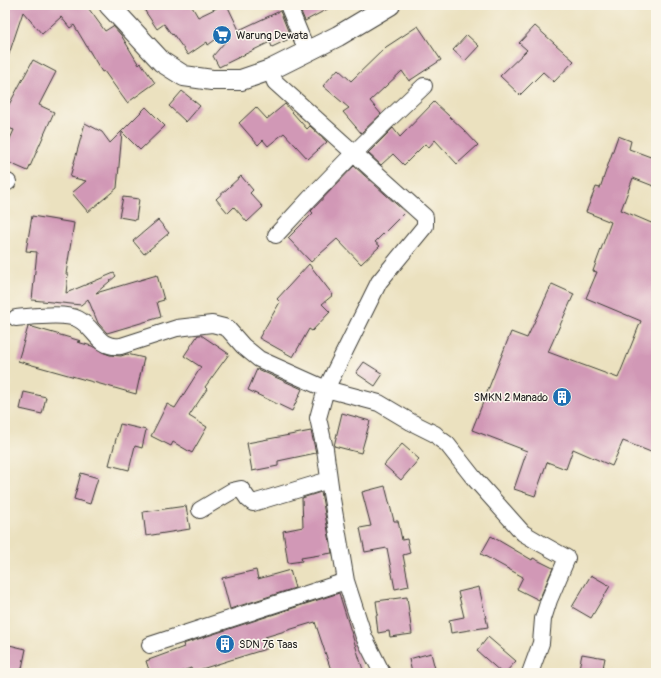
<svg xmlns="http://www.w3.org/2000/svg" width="661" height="678" font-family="Pangolin,sans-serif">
<rect width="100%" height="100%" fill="#fbf7ec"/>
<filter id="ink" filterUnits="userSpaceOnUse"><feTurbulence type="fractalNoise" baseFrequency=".025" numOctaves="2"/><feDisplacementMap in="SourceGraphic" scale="8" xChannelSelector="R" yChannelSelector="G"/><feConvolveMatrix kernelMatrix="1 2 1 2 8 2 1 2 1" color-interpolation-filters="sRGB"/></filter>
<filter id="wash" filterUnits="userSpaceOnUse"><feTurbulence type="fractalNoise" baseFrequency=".012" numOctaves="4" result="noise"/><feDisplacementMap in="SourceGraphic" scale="16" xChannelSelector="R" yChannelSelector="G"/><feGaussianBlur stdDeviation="0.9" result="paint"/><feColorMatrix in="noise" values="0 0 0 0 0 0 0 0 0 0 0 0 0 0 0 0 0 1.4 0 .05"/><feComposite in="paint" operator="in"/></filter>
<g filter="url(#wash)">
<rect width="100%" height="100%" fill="#ebe1bf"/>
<g id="blocks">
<path fill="#d198b6" d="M5,5H86L105,31L113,26L121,35L139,65L141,63L155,83L127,103L104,71L102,72L74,25L70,28L61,17L42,34L23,12L8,57L5,56Z
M155,5H191L198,17L223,5H227L239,30L280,11L291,38L272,47L270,42L219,67L213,56L230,36L226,32L208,45L207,42L188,55L173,34L172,35L164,24L157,29L145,11Z
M298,5H335L305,21Z
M418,26L441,60L409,81L402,71L370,101L381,114L361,133L343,112L349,108L323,86L338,69L351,81L386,47Z
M535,26L574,61L554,82L543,72L520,95L500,76L527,50L519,43Z
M467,35L479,46L465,61L453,50Z
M33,60L56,72L39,105L54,112L28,171L5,161V150L14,130L5,127V112Z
M182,91L200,106L186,122L169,106Z
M434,102L464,130L478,145L457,164L435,140L429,147L425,144L404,165L393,154L381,165L368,153L393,128L400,137Z
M285,104L307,129L310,126L327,142L308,159L284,133L268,146L263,140L258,145L239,123L256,107L267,119Z
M146,107L165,126L140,150L122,132L117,188L88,212L72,193L86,181L70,177L85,123L102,132L110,143Z
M618,136L631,141L629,149L656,159V187L633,178L621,210L656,225V454L623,441L612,466L573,449L566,469L547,462L535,496L514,489L527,451L472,430L511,332L527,338L552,284L574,294L548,352L618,378L641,321L586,298L597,272L593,271L611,222L586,212L596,187L600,188Z
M354,166L405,212L375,242L380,246L361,264L337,239L311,262L288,238L313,213L311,211Z
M241,176L253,190L250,193L263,207L247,222L234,207L228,213L216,199Z
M123,197L139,199L136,220L119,217Z
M32,216L74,223L66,274H68L66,293L114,273L116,276L96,293L157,275L164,300L157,302L161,317L107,333L98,323L88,299L81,305L32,300L37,252L26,251Z
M158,220L169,233L144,254L133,241Z
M309,264L333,295L322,304L330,312L312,331L309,329L293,357L259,338L280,302L277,299Z
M29,326L81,341L77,342L92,346L102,352L110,355L121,356L127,354L144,358L136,394L18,361L28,327Z
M198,335H201L229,354L205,387L207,389L189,416L207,427L192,453L173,442L171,446L151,436L167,404L175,408L201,367L184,356Z
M364,362L383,374L375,386L356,373Z
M257,369L302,389L292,411L248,390Z
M24,392L46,397L42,414L20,409Z
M342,413L370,421L361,453L334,446Z
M120,424L146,430L142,448L135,446L129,470L109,465Z
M311,431L316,453L278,461V466L252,471L247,443Z
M402,444L419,459L401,480L384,465Z
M81,473L98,478L90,504L74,499Z
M385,486L394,521H398L402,540L407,539L410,553L403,555L409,586L395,589L387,548L365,552L360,528L371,526L362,492Z
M321,492L332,553L301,558L302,561L288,563L283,531L303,527L302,498Z
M186,506L190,529L146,536L143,512Z
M491,536L532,560L533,558L553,568L539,600L517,589L523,577L481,554Z
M256,570L258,579L290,570L295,588L230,609L222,578Z
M591,575L610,586L591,618L572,607Z
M479,587L488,627L451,633L449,620L464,617L458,592Z
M339,593L364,673H332L315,622L265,637L269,648L192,672L191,668L177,673H150L146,661L184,647L183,644Z
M407,597L412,634L390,637L389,631L378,633L376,615H378L376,601Z
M488,637L516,661L505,673H502L477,651Z
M5,644L26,649L21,673L5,672Z
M431,653L436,673H412L409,659Z
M582,654L605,658L602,673H578Z"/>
</g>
</g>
<g filter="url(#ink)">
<use href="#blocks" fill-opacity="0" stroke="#3b3a34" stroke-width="1"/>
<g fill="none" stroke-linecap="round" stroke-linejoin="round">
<g stroke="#3b3a34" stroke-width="18">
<path id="minor" d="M288,5L307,51
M270,70L275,82L425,217V226L379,282L326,389L318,418L325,449L331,493L346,581L364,637L382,673
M5,181L8,182
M276,235C323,183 372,134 424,86
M16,318C32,317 64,312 78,319C96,328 97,349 121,346L177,328L212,324L224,327L228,329L243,346L259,359L326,389L379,403L411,422L435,434L440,439L447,444L473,477L523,533L540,543L567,558L549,600L543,619L541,643L530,673
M200,510L232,491L241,489L248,499L253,503L329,480
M150,645L346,581"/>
</g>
<g stroke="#3b3a34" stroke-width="22">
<path id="tertiary" d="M109,5L162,62L184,76L212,80H241L270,70L338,36L390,5"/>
</g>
<use href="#minor" stroke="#fff" stroke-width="16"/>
<use href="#tertiary" stroke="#fff" stroke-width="20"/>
</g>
</g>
<defs>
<g id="supermarket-disc" transform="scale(1)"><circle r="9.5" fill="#1f6fb2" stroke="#fbf7ec"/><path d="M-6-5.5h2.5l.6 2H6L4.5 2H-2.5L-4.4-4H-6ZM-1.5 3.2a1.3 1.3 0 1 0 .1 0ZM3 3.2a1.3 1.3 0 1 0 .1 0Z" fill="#fff"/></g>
<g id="building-disc" transform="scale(1)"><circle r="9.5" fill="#1f6fb2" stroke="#fbf7ec"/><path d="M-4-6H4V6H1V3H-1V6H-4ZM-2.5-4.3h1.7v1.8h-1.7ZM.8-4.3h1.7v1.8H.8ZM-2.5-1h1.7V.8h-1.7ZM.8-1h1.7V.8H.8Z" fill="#fff"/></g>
</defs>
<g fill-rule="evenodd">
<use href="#supermarket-disc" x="222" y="35"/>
<use href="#building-disc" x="562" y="397"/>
<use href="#building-disc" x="225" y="644"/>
</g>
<g text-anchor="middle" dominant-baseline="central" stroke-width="3" stroke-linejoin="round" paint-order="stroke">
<g font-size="11" fill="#1c1c1c" stroke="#fbf7ec" text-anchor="start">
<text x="236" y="35">Warung Dewata</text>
<text x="548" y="397" text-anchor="end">SMKN 2 Manado</text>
<text x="239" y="644">SDN 76 Taas</text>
</g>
</g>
<rect width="661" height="678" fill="none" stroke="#fbf7ec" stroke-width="20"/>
</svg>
